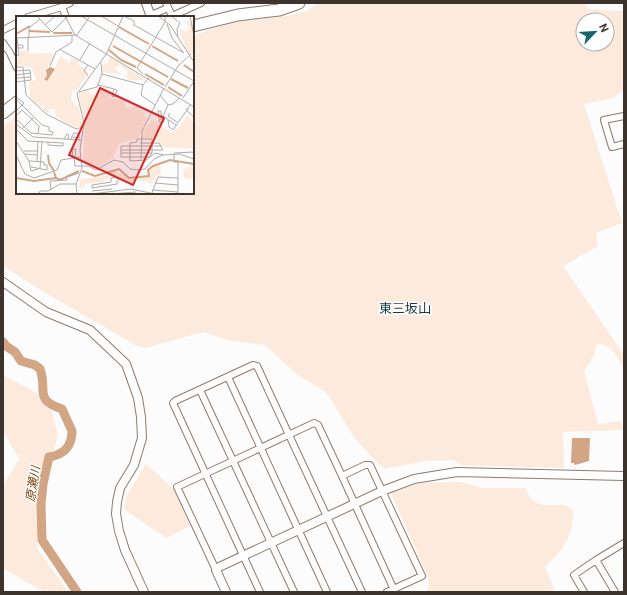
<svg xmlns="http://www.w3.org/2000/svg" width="627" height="595" font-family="Roboto,'Noto Sans JP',sans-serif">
<rect width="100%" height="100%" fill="#fcfcfc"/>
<path fill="#fceadd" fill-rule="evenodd" d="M319,3H585L588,9L624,11V90L613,98L584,104L622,223L596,233L598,246L563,266L624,355V369C618,358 611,343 596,344L594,355L584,371L598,424L621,421L623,430L563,432L564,468L461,465L454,460L425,461L384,469L356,440L326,392L296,374L265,345L232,341L203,332L145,348L137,346L47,294L3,266V126L17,116V193H193V36C210,28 232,23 251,20C274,17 300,18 319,3ZM583,20H607V44H583Z
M3,375L48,399L58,434L39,512L37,548L68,592H44L3,568V486L19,459L3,431Z
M146,464L177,492L190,526L166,538L124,509L126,497Z
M449,482H461L482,488H525C527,492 530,499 533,501C545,510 562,499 573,510C574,535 563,551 545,567L554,588L549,592H428L429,579L391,493L421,483Z"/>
<path fill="#d2a584" d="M572,438H590L589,461L575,465L574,463H571Z"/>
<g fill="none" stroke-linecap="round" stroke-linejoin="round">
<path stroke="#d2a584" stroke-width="9" d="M3,342L6,346L15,352L21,361L35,365L40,369C48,391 33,399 62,409L72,431C72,446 64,455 49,457L43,484L41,504L42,540L77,592"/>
<g stroke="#907a6a" stroke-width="8">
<path id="street" d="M166,3L172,16L201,3
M62,7L70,3
M151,15L168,8
M28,17L62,7L66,17
M3,30L17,23
M3,43L10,53L17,68
M624,116L604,120L612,147L624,144
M228,377L327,592
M200,390L294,592
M342,476L395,592
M596,560L624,543
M216,570L177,487L314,423L318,425L342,476L365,465H370L422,576L387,592
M260,592L173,403L175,401L253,365L257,366L362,592
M584,592L574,575L596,560L615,592"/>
</g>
<g stroke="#907a6a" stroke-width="10">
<path id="secondary" d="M146,3L151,17
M3,282L46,312L90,330L126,364L138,398L141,417L142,438L134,465L120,488L117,502L116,514L119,531L125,550L144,592
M226,592L216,570L217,568L382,491L414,479L457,472L624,476"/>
</g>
<g stroke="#907a6a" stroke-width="13">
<path id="highway" d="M193,26L238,15L279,10L299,3
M3,113L17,102"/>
</g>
<use href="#street" stroke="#fff" stroke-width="6"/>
<use href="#secondary" stroke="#fff" stroke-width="8"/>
<use href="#highway" stroke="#fff" stroke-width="11"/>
</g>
<g text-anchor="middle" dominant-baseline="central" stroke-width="3" stroke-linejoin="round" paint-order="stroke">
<g font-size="12" font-style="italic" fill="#7c430d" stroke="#fff">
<text transform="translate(33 484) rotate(-81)">原瀬川</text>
</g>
<g font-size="13" fill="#1a3b40" stroke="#fff">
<text x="405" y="308">東三坂山</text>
</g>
</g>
<g transform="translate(16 16)">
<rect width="178" height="178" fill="#fcfcfc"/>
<path d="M175,5L178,6V40L172,37L163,13L172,15L174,11L170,7ZM5,34L13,36V38L36,37L38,41L30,54L31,60L28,63L30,64L36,59L44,40L54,47L55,42L64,44L61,48L68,52L70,60L61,74H57L55,83L61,91L60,83L67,108L61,112L50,107L40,100L39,94L34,93L32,98L26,94L29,89L24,90L25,93L14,82L13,67L20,63L16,52L0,48ZM95,40L130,64H113L110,60L112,55L103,49L98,52L106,58L85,56L87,49L91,48ZM86,71L94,76L93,82L108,84L110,92L124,90L120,93L128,96L130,94L128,100L131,102L122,122L103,128L97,142L81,152L67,147L69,106L61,78L72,74L74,79L80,78ZM171,99L178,107V133L149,131L137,122H125L128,114L136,103L156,117L159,113L162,114ZM144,147L145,159L140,160L134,169L136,171L132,165L119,164L113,168L106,166L103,160L94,161L86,166L69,168V171L63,172L64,163L90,160L98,154L114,163L133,160V154ZM167 157a6 6 0 1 1 12 0a6 6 0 1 1-12 0Z" fill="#fceadd"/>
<path d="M34,51L39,53L31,65L28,63L31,60L30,54Z" fill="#d2a584"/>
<path fill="none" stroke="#d2a584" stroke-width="2" d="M103,11L133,28M13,15L34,16M37,17H56M0,18L14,10M97,30L152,61M136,30L162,45M93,34L105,44L120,51M168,49L178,56M129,58L148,69M155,63L172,72M152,71L166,80M32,139L33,147L38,155M66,155L79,160L103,153L113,162L133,160L132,154L137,150L154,144L178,148M38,156L40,162L44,164L63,155M0,162L18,165L40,162"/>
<path fill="none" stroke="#b0aca9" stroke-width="1" d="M21,0L36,16L52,0M49,0L59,19L178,91M65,0L178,65M85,0L102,10M108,0L118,5V9L168,37M116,0H129M142,0L154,9L178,46M155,0L164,7L161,13L162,21M174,0L178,20M151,8L156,22L167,36M29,9L39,0M13,21V12L24,3M0,22L61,19L74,0M2,29H7V32H2M43,33L79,53M12,35V21M91,37L107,0M0,40L3,39L1,22M64,44L74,27M72,49L68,54L72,60M34,50L40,36L56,26V19M0,51H7L10,79L30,98L58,112L62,113L68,109M0,55L14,54L15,64L0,66M86,58L127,69M127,58L121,52L149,6V0M0,59L15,57M0,62L15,61M133,62L127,69L125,79L139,89M82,69L98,73M149,71L162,50L175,38M98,73L101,74L99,81L96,80ZM63,76L81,71L86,58L85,47M144,79L152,89M0,81L8,87L0,95M167,82L178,65M0,83L26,109L33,111V115L37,116L36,119L15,117L0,103M171,92V95L178,101M154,97L152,100L161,106M0,100L6,94L23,110L22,118M142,100H147L160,109M147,100L152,89L157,88L163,82M143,102L142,95H145V100M143,103H148V106H143ZM152,104L153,111L157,114L175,88M0,108L17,121L65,124M7,112L17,102M0,113L12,125L47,127V130L32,129V126M48,123L51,118L53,119L52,123M55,124V122L57,119L58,117H63V122L56,121M0,125L13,145L15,155L22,153M146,130H105V141H133L136,137V123H121V126L114,127V145L130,144L139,137L147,139M105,134H147L143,127H124M8,135H22M105,137H136M158,137L178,136M9,138L21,139M158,138V146H162V162M0,139L9,158L18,162L41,154L45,144L64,141M58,141L59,150H72L80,154L98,144L107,146L114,153L123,154L129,153L138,143L147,139L163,138L178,143M56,142L57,133H60L59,141M125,143L126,115L148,72M13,145L28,146V149H31V154L15,151M21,145L22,125M24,153L26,125M51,164V161L63,157M139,167L162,169M76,172V169L95,166V162L100,161L103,165M76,172L101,168V165M35,174L34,165L51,164M136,174L162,176M76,175L96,173M136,177L142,161L162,162V178M23,178L24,175H32L44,168H60M61,178L60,168L66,152L64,134L68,107L61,78L91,37M76,178L115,173L139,178M95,178L120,176"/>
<path fill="#d62828" fill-opacity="0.15" stroke="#d62828" stroke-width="2" d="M84,72L148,102L117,169L53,139Z"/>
<rect width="178" height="178" fill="none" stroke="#3d342d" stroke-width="2"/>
</g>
<rect width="627" height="595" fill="none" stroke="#3d342d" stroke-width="8"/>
<g transform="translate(595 32) rotate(65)"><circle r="19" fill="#ffffff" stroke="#b1aeab"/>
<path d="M0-3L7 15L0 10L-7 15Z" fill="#19656f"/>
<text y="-6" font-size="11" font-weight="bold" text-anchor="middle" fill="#3d342d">N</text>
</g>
</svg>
